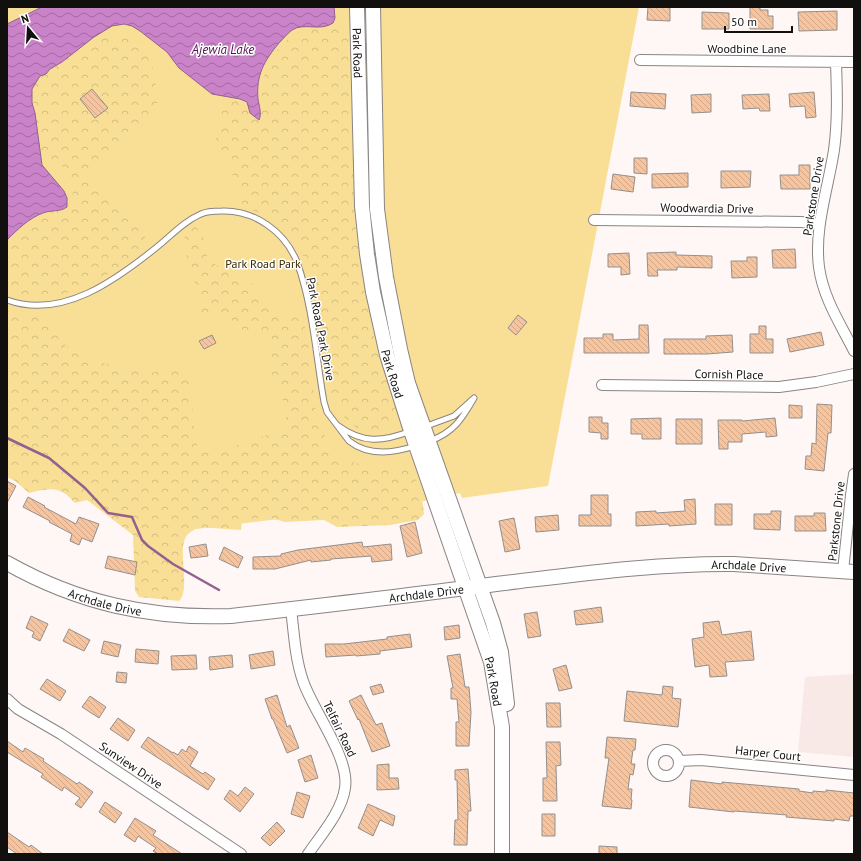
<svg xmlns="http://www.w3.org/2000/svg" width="861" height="861" font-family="'PT Sans',sans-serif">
<defs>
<pattern id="forest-crowns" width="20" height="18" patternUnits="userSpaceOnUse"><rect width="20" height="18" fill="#f9df95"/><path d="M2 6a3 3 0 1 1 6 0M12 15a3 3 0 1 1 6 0" fill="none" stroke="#d4be7f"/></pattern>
<pattern id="water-waves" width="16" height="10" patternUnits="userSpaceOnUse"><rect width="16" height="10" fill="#ca83c9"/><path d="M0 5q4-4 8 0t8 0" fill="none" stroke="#a36aa2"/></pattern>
<pattern id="building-back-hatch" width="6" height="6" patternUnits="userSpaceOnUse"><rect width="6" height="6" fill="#f6c59f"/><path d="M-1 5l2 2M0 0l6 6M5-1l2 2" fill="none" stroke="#d2a888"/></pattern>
</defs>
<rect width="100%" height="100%" fill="#fef7f6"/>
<path fill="#f8e9e7" d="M854,674V757L798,752L805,677Z"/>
<path fill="#f9df95" d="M7,7H639L548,486L462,498L460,493L420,502L147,535L7,416Z"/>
<path fill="url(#forest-crowns)" d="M330,28L343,30L348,35C351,116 351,198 363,279C366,305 372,331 379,356C384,374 397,403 396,420C395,426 391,428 386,430C358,439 342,418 331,396C325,346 322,276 291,235C280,221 261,212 244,208L228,162L218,148L215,140L224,124C221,114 219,109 225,100C233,98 242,98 248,104L249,110L260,118C262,87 260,65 285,42C292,35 299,31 308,29C315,27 323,28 330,28Z
M118,33C124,34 134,35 139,38C151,46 162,102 155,114C145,131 111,152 93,164L90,170V176L108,202L142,232L147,240L149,246L147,249C111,274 53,313 7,293V240L36,216L45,212L69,208L73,192L68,176L58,159C52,158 48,162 41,162L35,113L32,103V88L40,76L81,48L101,37Z
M195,226L211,248L206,257L208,261L248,280L258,289L265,303L272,313L294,316L304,321L309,352L316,413L328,445L342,460L370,466L406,470L416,479L423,505L424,514L418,520L390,525L337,527L324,520L285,522L271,518L242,519L241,530L198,527C195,529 191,532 188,534C175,548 192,588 179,601L139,597L135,591L133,535L87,500L75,503C71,499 66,493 60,491C52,487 37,491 29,493L15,481L7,477V308L33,314L42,319L66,346L86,358L117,367L150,373L181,368L187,370L193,405L192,415L198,450L203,453L229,448L287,428L286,416L281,392L272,377L269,347L262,338L243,330L232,320L207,316L201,312L204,305L190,271L183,239Z"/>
<path fill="url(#water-waves)" stroke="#936091" d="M42,7H334L335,18L333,23C320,32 304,22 292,30C287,34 283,39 279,43C264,61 256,75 258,99C259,105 262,114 259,120L250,113L247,102L240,99L212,94L179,68L167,52L140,31L132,26L124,24L112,26L94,37L62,62L50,69L46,74L40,76L32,89V103L35,113L42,165L64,191L67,198V207C61,212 50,210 43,213C29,218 17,230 7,240V24Z"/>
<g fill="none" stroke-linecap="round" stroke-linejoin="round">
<path stroke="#936091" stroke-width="2.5" d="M7,438L49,458L85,488L108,513L132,517L142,540L148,546L173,564L219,590"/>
</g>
<path fill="url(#building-back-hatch)" stroke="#948f8c" d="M648,7H670V21L647,20Z
M750,7H760V10H768V16H773V29H750Z
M837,11V30L799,31L798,12Z
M702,12L729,13V29H702Z
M92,89L108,108L95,118L80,99Z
M631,92L666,94L665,109L630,106Z
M814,92L816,117L806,118L805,106L790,107L789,94Z
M711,94V112L692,113L691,95Z
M769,94L770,111H760L759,108L743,109L742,95Z
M634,158H647V174L634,173Z
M799,165H810V189H781L780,175H799Z
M721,171H751L750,187L721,188Z
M688,173V187L652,188V174Z
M613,174L635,177L633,192L611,189Z
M795,249L796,268H773L772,250Z
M676,252V255L712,256V268L677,267V270H657L658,276H648L647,253Z
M629,253L630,274L621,275V267H608V254Z
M747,257H757V277L732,278L731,261H747Z
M518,315L527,322L516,335L508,328Z
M639,325H648L649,353H584V338H603V334H613V340L639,339Z
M759,326H766V339H773V353H750V334H759Z
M821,332L824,345L790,352L787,339Z
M212,335L216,343L204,349L199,341Z
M732,335L733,352L707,354H664V339H706V336Z
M817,404L832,405L831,433H828L824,471L805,469L806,456H811L812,443L816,444Z
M789,405L802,406V418H789Z
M589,417H602V423H608V439H601V433L589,432Z
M661,418V439H642V434H631V419Z
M775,418L777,436L766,437V432L742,434V442H728V449H719L718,420H742V421Z
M676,419H702V444H676Z
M7,481L16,486L7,503Z
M591,495H608V514H611V526H579V515H591Z
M28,497L45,506L44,507L76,524L79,517L99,524L92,542L82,538L79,545L70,541L72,534L49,522L50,521L23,507Z
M695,499L696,524L669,526V524L636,526V512L656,511V513L685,511L684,500Z
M715,504H732V525H715Z
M771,511H781L780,530L754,529V514H771Z
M814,513H825L826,531H795V516H814Z
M558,515L559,530L536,532L535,517Z
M514,518L520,549L505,552L499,521Z
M415,522L422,553L407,557L400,526Z
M362,542L363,547L391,544L392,560L372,562L371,556L331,559V560L311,562V560L275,569H253V557L281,556V554L298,550Z
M206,544L208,556L191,558L189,547Z
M224,547L243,557L238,568L219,559Z
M108,556L137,562L135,575L105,568Z
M601,607L603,622L576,625L574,611Z
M537,612L541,636L528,638L524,614Z
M31,616L48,624L40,641L32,637L34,632L26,628Z
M719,621L722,635L751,631L754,660L725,662L727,676L710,677L709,665L695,667L692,639L704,637L703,623Z
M459,625L460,638L445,640L444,627Z
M69,629L90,640L84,651L63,641Z
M410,634L412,647L380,651V654L356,656V655L326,657L325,644H344L387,639V637Z
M104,641L121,645L118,657L101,653Z
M136,649L159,651L158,664L135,662Z
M273,651L275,665L251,669L249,655Z
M460,654L465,687H469L471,712L469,746H456V722H459L457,699H451V688H453L447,656Z
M196,655L197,669L172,670L171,656Z
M232,655L233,667L210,670L209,657Z
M566,665L572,688L559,691L553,669Z
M117,672L127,673L126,683L116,682Z
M47,679L66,691L60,701L40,689Z
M381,684L384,692L373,695L370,687Z
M663,686L673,687L672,698L681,699L678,727L624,721L627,691L662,695Z
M277,695L287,727L290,725L299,748L287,753L273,719H272L265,699Z
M361,695L376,725L382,723L390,746L372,752L359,719L358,720L349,701Z
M90,696L106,707L99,718L82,707Z
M546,703H560L561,727H547Z
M118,718L135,730L128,741L110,729Z
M148,737L173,753V752L178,755L182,749L186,752L189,746L198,752L190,766L203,774L205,772L215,779L208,790L141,747Z
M607,737L636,739L635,750H633L631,764H635L633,775L630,774L628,789H632L631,800H632L631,809L602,806L609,758H605Z
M7,741L23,752L25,748L44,759L43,761L77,784L79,782L93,792L81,808L75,804L80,798L64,787L62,791L41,777L43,774L7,752Z
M546,742H560L561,765L556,766L557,801H543V778H547Z
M311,755L318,778L305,782L298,760Z
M389,764V778H398L399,789L377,790V765Z
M468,769L471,811H468L467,845H454L455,820H458L457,780H455V770Z
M691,780L722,784V782L799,789V791L813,793V791L826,792V790L854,793V816H850L849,821L834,819V821L786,817L787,815L734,811V812L689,807Z
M245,787L254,794L240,812L224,799L230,790L238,796Z
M297,792L310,796L303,818L291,814Z
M105,802L122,813L115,823L99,812Z
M368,804L395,816L393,826L380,820L373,836L358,828Z
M542,814H555V836H542Z
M135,818L156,831L153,835L182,854H158L153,851L156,848L138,836L135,842L124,835Z
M277,822L285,831L270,846L261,838Z
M7,832L29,847L31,845L43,854H17L7,847Z
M599,846L617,847V854H599Z"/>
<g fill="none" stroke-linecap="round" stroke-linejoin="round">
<g stroke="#8a8483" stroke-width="7">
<path id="lane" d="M7,300C62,320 116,280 157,247C171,236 184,221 201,214C207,211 215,211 222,211C255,210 285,232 297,262C313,306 316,357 324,402L327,412L330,416L349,441C368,456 394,453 415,446
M337,425C363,444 382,442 411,431
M424,427L454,416L474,398C462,419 454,432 430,441"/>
</g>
<g stroke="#8a8483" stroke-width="12">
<path id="street" d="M640,60L854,62
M836,62C837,91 838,121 834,150C828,189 814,228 819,267C823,298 841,325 854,351
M594,220L801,222L820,224
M602,385L779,387L816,382L854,374
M843,571L851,495L854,474
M291,609C294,633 295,658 303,681C313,711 350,758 345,788C342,811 321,835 308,854
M7,699L18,709L61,734L241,854
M653 763a13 13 0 1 1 26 0a13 13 0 1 1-26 0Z
M679,761L701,760L854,775"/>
</g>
<g stroke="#8a8483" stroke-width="16">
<g id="secondary">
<path id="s1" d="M357,7L362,206L367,254L373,292L387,355L411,431L491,662L502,727V854"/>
<path d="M373,7L377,209L386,277L400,349L408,383L493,623L501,652L507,704"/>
<path id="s2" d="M7,563C78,603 150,619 231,616C319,606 407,596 496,584C573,575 656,563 734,564L854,572"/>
</g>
</g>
<use href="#lane" stroke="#fff" stroke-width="5"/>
<use href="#street" stroke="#fff" stroke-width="10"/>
<use href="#secondary" stroke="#fff" stroke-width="14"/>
</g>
<g text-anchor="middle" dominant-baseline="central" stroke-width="3" stroke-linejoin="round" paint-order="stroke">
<g font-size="12" fill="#12100f" stroke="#fff">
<text x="747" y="48">Woodbine Lane</text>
<text stroke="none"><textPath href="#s1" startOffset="46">Park Road</textPath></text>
<text transform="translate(813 196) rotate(-81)">Parkstone Drive</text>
<text transform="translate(707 208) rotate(1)">Woodwardia Drive</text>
<text transform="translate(321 329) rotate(79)">Park Road Park Drive</text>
<text stroke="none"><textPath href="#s1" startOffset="370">Park Road</textPath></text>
<text transform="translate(729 374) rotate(1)">Cornish Place</text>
<text transform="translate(836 521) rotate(-84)">Parkstone Drive</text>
<text stroke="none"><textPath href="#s2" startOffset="754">Archdale Drive</textPath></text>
<text stroke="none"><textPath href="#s2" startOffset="430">Archdale Drive</textPath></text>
<text stroke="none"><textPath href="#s2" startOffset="106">Archdale Drive</textPath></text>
<text stroke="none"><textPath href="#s1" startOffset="694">Park Road</textPath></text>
<text transform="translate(340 729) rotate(64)">Telfair Road</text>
<text transform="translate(768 753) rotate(6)">Harper Court</text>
<text transform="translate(131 765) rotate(34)">Sunview Drive</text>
</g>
<g font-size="12" fill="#372900" stroke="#fff">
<text x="263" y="263">Park Road Park</text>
</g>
<g font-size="13" font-style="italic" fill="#521253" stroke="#fff">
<text x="223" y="49">Ajewia Lake</text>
</g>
</g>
<rect width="861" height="861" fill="none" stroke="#12100f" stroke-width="16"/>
<g transform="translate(28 28) rotate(342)" stroke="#ffffff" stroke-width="3" paint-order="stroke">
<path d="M0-3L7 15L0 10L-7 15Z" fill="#12100f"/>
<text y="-6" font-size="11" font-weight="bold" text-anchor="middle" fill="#12100f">N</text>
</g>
<path d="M725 26v6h67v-6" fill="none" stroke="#12100f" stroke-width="2"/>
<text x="731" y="26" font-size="12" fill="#12100f" stroke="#ffffff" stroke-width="3" paint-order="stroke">50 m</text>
</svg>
